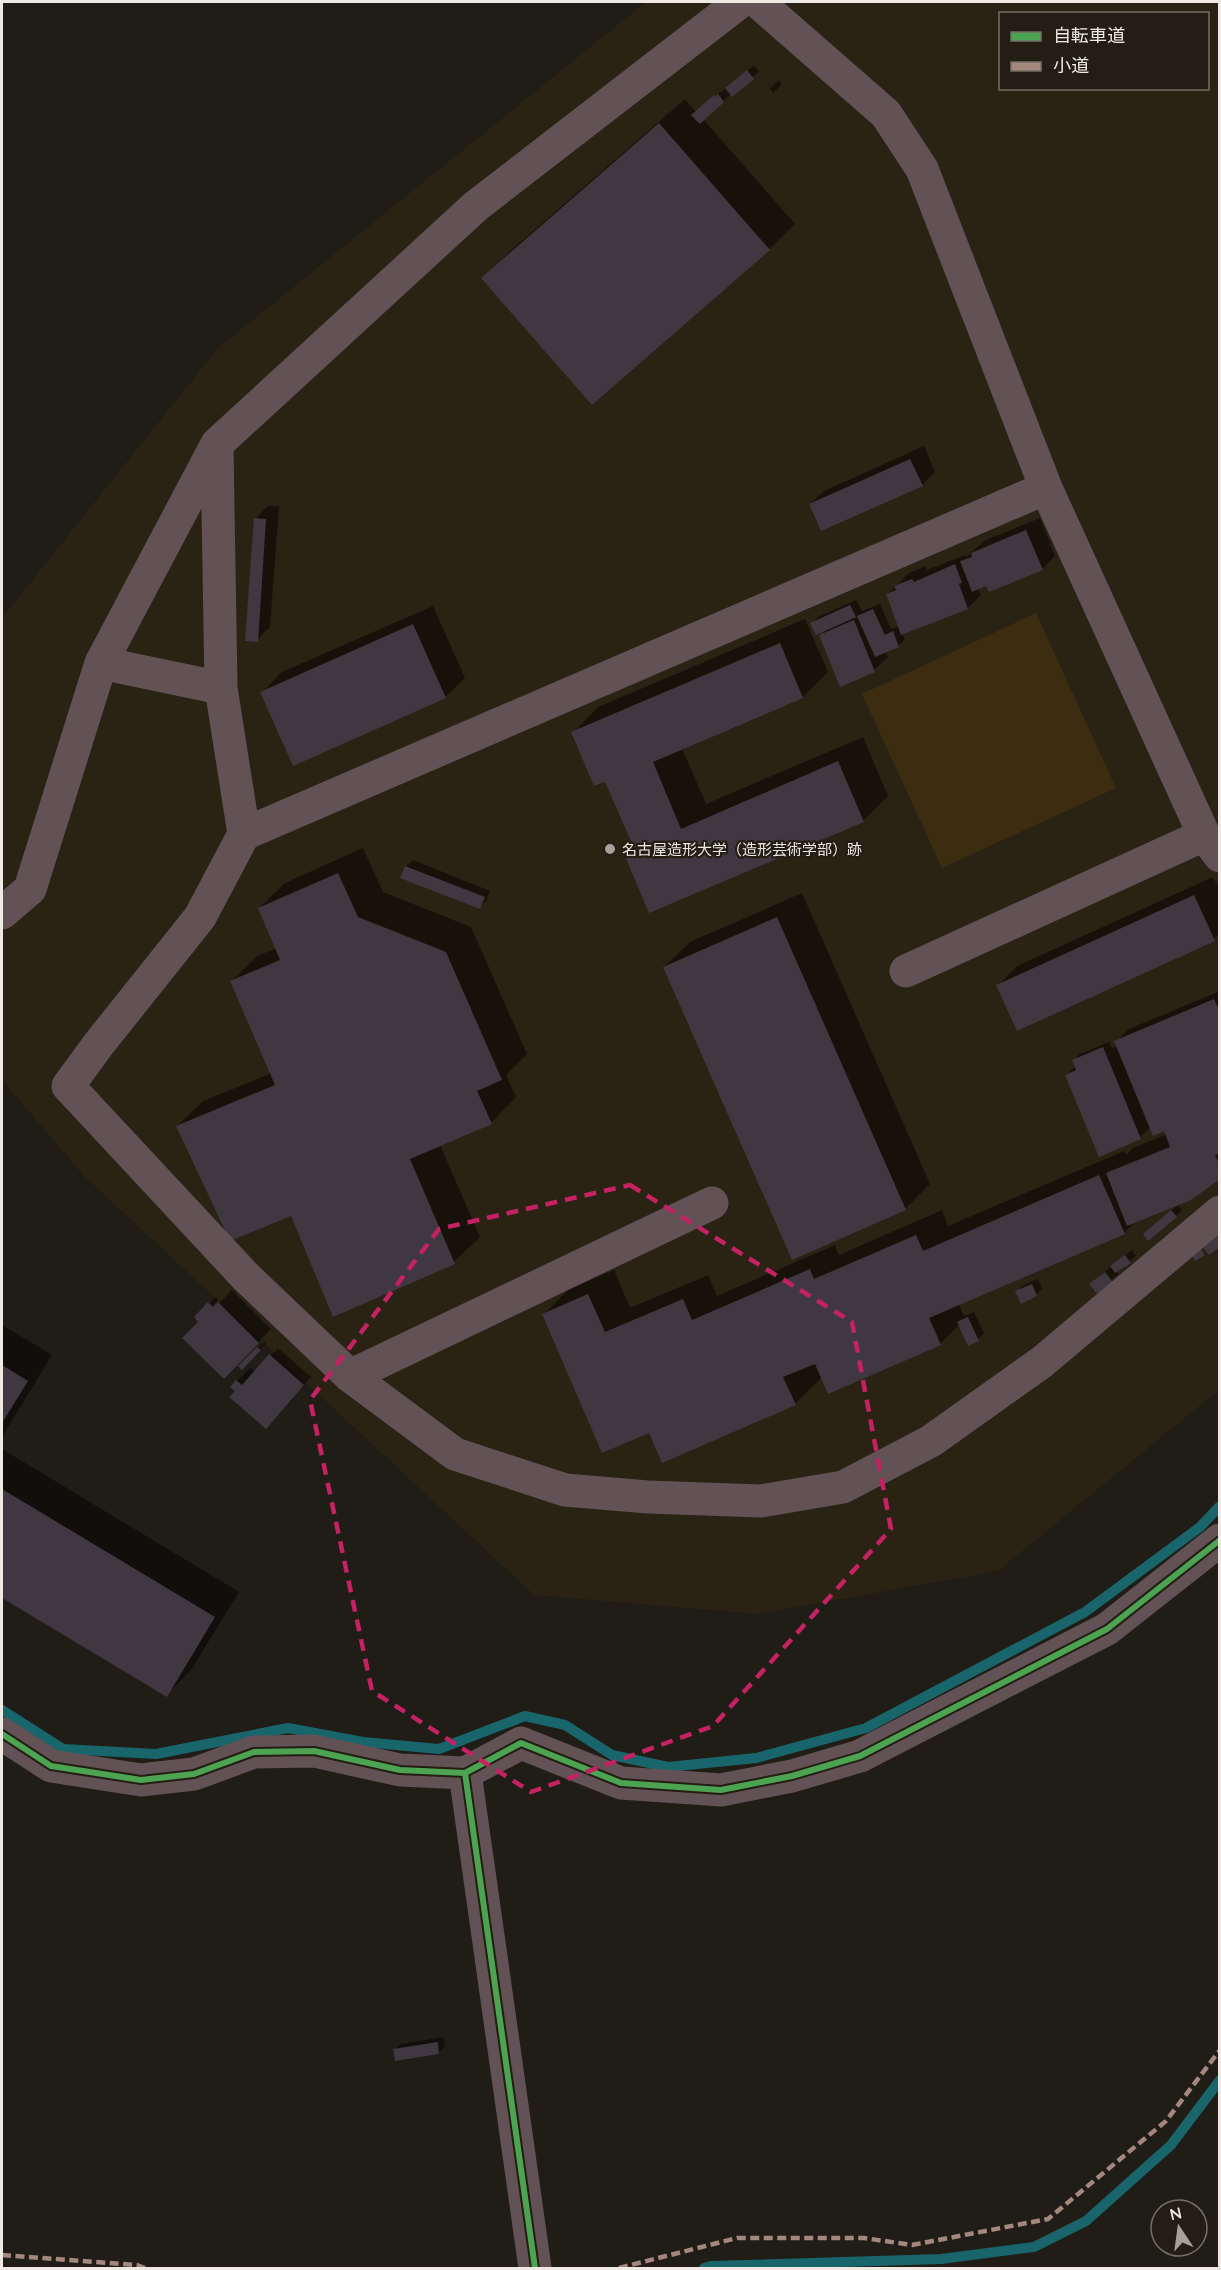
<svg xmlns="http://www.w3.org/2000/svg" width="1221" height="2270" font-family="Quicksand,'Noto Sans JP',sans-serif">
<rect width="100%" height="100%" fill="#201c16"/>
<path fill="#2a2314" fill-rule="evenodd" d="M646,2H1219V1390L998,1571L758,1614L534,1595L83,1175L2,1080V618L218,348ZM1000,14H1208V88H1000Z"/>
<path fill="#3c2d11" d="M1036,613L1116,788L942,868L862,694Z"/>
<path fill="#0007" d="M754,65L759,72L731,94L703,119L795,224L769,249L592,403L483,278L508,253L685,99L696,112Z
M778,80L782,84L773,93L770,89Z
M924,446L935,472L922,485L810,504L824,491Z
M268,506H279L270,627L257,640L255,519Z
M1040,518L1055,556L1042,569L978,588L981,595L968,608L902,633L905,639L898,646L885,651L888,657L874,670L841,685L820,636L827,629L812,623L818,617L856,600L862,611L880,604L891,629L900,626L887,595L909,573L926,566L927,570L965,555L966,557L986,540Z
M433,606L465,678L445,697L262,692L282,672Z
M805,619L828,672L803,697L682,748L706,804L863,737L888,796L863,821L626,855L634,846L606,780L573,733L598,707Z
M363,848L383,892L471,927L527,1054L506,1075L516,1097L491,1123L440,1145L480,1237L454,1262L333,1315L291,1214L177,1126L203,1101L272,1073L232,981L257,956L277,948L259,908L285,883Z
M413,860L490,891L486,901L480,907L402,877L406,866Z
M1213,877L1220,890V934L1214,939L998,986L1017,966Z
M802,893L930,1184L905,1209L664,967L690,942Z
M1220,991V1178L1135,1222L1124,1233L959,1304L964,1316L974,1312L984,1333L978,1339L960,1324L940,1344L822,1377L795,1404L650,1431L544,1314L569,1289L614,1270L630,1308L708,1275L717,1296L835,1245L839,1255L942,1210L948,1226L1124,1151L1126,1155L1133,1148L1167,1134L1165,1129L1151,1127L1140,1137L1100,1155L1066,1075L1076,1066L1073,1061L1080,1054L1109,1042L1112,1048L1117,1046L1116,1042L1129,1029Z
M1178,1205L1182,1210L1176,1216L1151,1228Z
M1132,1250L1136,1256L1116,1271L1118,1274L1098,1292L1097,1278Z
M1038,1279L1042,1289L1036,1295L1017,1291L1023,1285Z
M232,1290L271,1329L224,1377L200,1322L202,1311L216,1297L218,1300L205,1313L207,1315Z
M2,1325L52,1355L2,1437Z
M265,1342L266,1343L242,1368L240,1366Z
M278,1348L311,1377L279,1414L237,1391V1381L250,1368L256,1372Z
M2,1449L239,1592L191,1670L166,1695L2,1596Z
M444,2037L445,2046L439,2052L395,2050L401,2044Z"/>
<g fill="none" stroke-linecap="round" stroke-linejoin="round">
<path stroke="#19656c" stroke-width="10" d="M2,1710L63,1749L156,1754L288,1728L363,1742L439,1749L525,1716L565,1725L612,1755L668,1767L756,1758L866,1728L1085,1612L1200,1527L1220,1506
M704,2268L711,2266L941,2259L1034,2247L1086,2221L1171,2145L1220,2080"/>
</g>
<path fill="#403840" d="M747,70L754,79L732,97L725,88Z
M718,94L724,102L700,124L691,115L714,95L715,97Z
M659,123L770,250L592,405L481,278Z
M910,459L923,486L821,531L809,504Z
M254,518L266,519L258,642L245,641Z
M1026,530L1043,570L989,592L986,586L972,592L960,561L972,557L971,553Z
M955,564L962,583L959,584L968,609L901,635L886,594L896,590L894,586L912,579L914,582Z
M850,605L856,617L816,635L810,623Z
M873,609L885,635L893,631L899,647L875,657L857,616Z
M854,620L875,672L840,687L819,635Z
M413,624L446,698L293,766L260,692Z
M780,643L803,698L653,762L681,829L838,761L864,822L649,913L624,854L635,850L605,782L594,786L571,732Z
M405,866L485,897L480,909L400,878Z
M338,873L358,917L446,952L502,1080L477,1091L492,1124L410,1159L455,1264L333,1317L291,1216L230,1241L176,1126L275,1085L230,981L280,960L258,908Z
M1194,895L1215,941L1017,1031L996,985Z
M777,917L906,1210L792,1260L663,967Z
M1214,999L1220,1012V1154L1215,1155L1220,1166V1179L1191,1200L1127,1226L1106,1173L1170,1147L1164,1131L1153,1136L1114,1041Z
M1103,1047L1141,1139L1099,1157L1065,1075L1076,1070L1072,1060Z
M1099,1175L1125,1234L929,1318L941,1345L828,1394L815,1364L783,1377L796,1405L662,1463L649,1433L602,1453L542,1314L588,1294L605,1332L683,1299L692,1320L810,1269L814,1279L916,1235L923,1251Z
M1171,1210L1177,1217L1148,1241L1143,1234Z
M1220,1221V1247L1209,1255L1196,1239Z
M1199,1247L1205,1255L1195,1261L1190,1253Z
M1125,1255L1131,1263L1115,1273L1110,1266Z
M1105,1272L1113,1282L1097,1294L1089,1284Z
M1032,1284L1037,1296L1021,1304L1015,1291Z
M208,1302L213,1307L218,1302L259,1343L224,1379L182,1338L198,1322L194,1317Z
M968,1317L979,1341L968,1346L957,1322Z
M257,1347L261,1350L242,1370L238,1366Z
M269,1354L304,1385L266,1429L229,1397L235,1391L230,1387L236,1380L242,1385Z
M2,1365L28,1381L2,1423Z
M2,1489L215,1617L167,1697L2,1598Z
M438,2042L439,2054L395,2061L393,2049Z"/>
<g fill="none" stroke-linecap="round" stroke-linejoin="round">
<path stroke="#625255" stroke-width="33" d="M758,2L886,114L922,169L1046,488L1204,835L1220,856
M217,447L221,688
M101,663L221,688L244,834L200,917L98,1045L68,1086L245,1276L350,1376L455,1454L565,1490L648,1497L761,1501L843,1487L931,1441L1042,1362L1220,1212
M244,834L1046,488
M2,913L30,889L101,663L217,444L476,206L740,2
M906,971L1204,835
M350,1376L712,1203
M2,1734L51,1766L141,1780L194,1774L254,1752L314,1751L400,1770L465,1773L521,1743L621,1783L721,1790L792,1776L860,1756L1107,1629L1220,1540
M465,1773L535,2268"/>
<path stroke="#a5887d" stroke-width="4.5" stroke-dasharray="9 4.5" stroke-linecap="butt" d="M2,2255L137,2265L145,2268
M619,2268L737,2238H864L912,2245L1048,2219L1166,2121L1220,2050"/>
<g stroke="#231d13" stroke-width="10">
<path id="cycleway" d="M2,1734L51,1766L141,1780L194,1774L254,1752L314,1751L400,1770L465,1773L521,1743L621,1783L721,1790L792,1776L860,1756L1107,1629L1220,1540
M465,1773L535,2268"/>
</g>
<use href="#cycleway" stroke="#4ca352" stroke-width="6"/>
</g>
<path fill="none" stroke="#c42262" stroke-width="4.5" stroke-dasharray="12 8" stroke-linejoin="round" d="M630,1185L852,1322L891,1529L713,1726L531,1792L372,1691L310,1400L439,1229Z"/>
<circle fill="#a6a29b" stroke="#231d13" stroke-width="2" cx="610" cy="849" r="6"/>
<g text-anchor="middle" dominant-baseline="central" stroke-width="4.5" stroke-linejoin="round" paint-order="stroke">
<g font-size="15" fill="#eeeae3" stroke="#231d13" text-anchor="start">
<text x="622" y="849">名古屋造形大学（造形芸術学部）跡</text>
</g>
</g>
<rect width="1221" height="2270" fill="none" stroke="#eeeae3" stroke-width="6"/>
<rect x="999" y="12" width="210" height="78" fill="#231d13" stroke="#746f66" stroke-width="1.5"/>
<rect x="1011" y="32" width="30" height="9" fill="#4ca352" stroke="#746f66" stroke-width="1.5"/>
<text x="1053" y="42" font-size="18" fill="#eeeae3">自転車道</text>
<rect x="1011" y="62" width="30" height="9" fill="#a5887d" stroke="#746f66" stroke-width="1.5"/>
<text x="1053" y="72" font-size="18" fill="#eeeae3">小道</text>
<g transform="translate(1179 2228) rotate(347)"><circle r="28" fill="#231d13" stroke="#746f66" stroke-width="1.5"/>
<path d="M0-4.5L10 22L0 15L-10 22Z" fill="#a6a29b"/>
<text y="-9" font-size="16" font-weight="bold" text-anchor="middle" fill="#eeeae3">N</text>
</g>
</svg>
